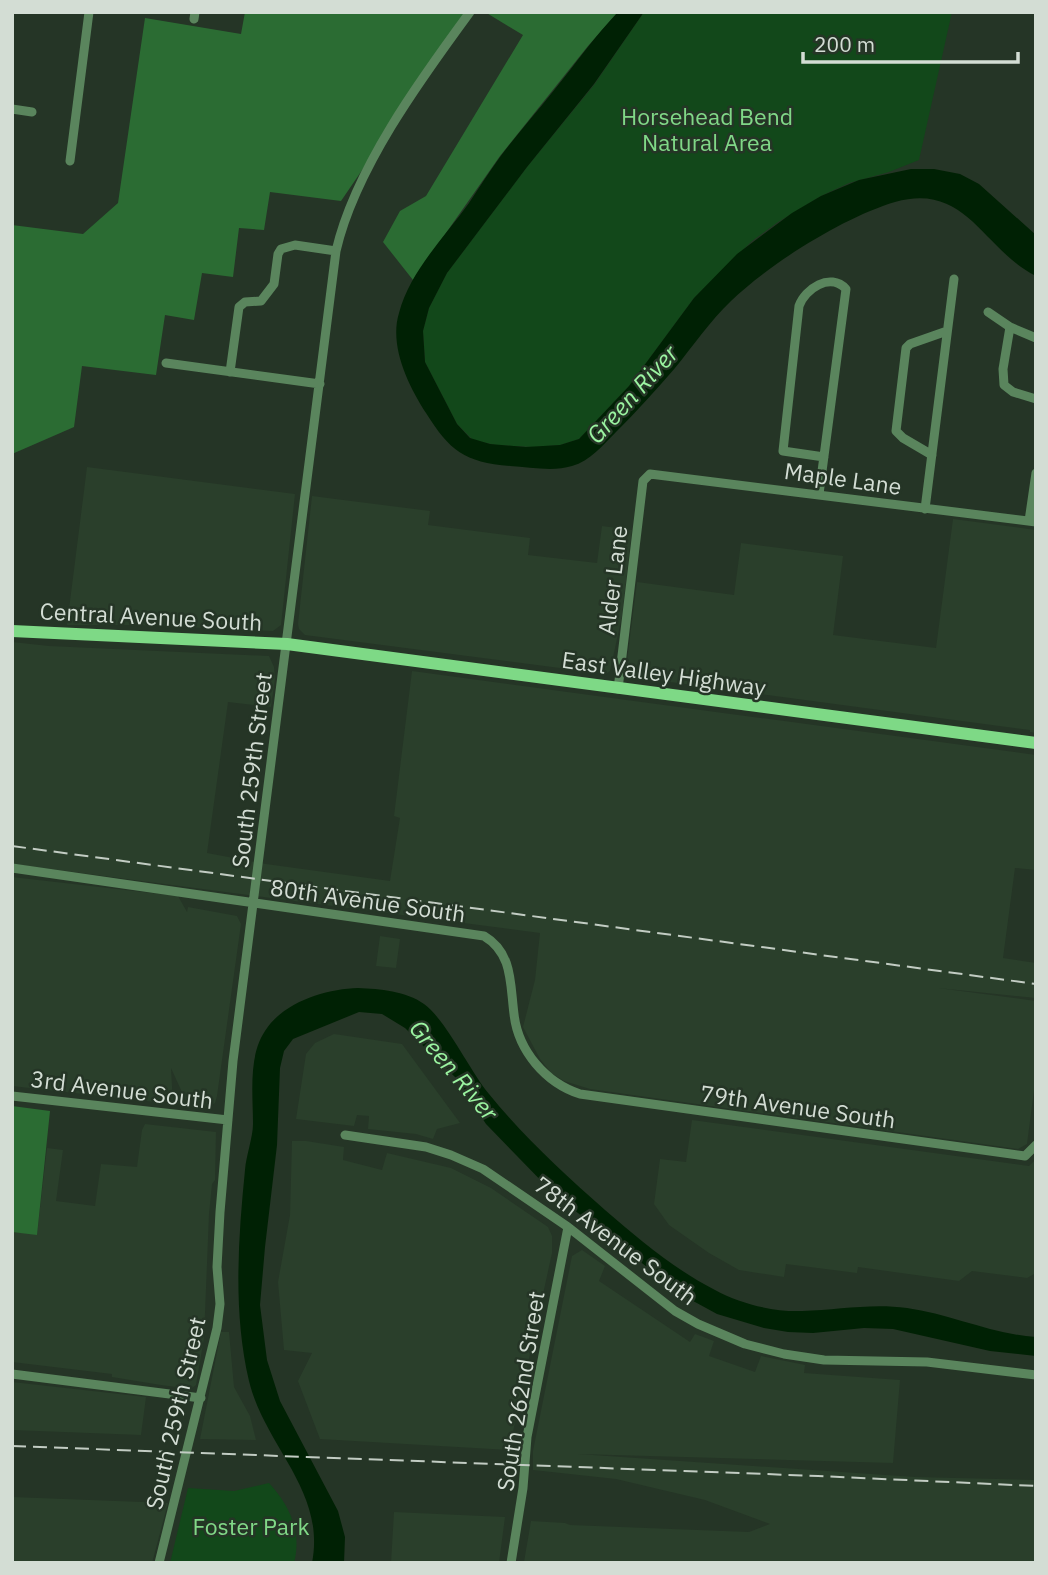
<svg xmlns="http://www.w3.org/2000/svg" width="1048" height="1575" font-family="'IBM Plex Sans',sans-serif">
<rect width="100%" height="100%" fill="#253526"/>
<path fill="#2a3f2b" d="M87,467L295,494L281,625L273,631L138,625H67Z
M312,496L430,511L428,525L530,538L528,555L597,563L602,526L632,530L622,616L610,671L606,674L305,635L299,629L298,624Z
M953,519L1036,530V733L1030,732V730L625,676L637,582L734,595L741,543L843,556L833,635L936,648Z
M12,642L49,646L269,656L274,667L275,679L271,707L228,702L207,853L266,864L390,881L400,818L394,816L412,671L1036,755V870L1015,868L1003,958L1036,963V998L938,988L1036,1001V1075L1027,1144L1018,1149L590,1089L564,1081L551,1073L540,1059L523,1027L535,980L540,933L12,864Z
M12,877L178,896L187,912L188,907L237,916L241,924L217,1096L215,1103L206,1108L185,1106L186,1101L171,1068L173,1104L12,1086Z
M380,936L400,939L396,968L376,966Z
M334,1034L402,1044L460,1123L437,1129L433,1139L416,1134L368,1129L369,1116L357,1115L354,1126L296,1119L306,1054L315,1043Z
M692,1120L1029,1166L1036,1159V1273L1027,1278L972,1271L959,1281L858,1267L857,1273L786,1264L784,1277L739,1270L709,1253L669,1225L654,1204L660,1159L686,1162Z
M145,1124L216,1132L215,1180L212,1184L209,1214L204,1338L196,1385L191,1389L161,1385L112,1377V1374L12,1362V1232L37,1234L47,1148L63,1150L56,1201L95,1206L101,1164L137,1167L142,1130Z
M292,1141H306L344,1147L343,1160L382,1170L387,1153L451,1168L491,1188L548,1227L552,1236V1253L509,1450L320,1439L298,1381L312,1353L284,1350L278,1282L290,1215Z
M582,1250L605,1266L599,1281L690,1342L695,1334L714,1341L709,1356L755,1372L761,1356L805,1365L804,1373L900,1380L893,1463L578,1454L915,1477L1036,1480V1563L524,1562L531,1521L565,1523L570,1525L749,1532L770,1524L705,1500L616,1479L533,1470V1451L572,1256Z
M221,1332H229L234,1387L250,1416L256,1440L200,1439Z
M12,1382L146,1397L141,1435L12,1430Z
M12,1497L168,1503L152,1563H12Z
M394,1512L505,1517L499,1563H391Z"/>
<path fill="#12481a" d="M644,12H952L919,160L889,172L849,183L821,196L778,222L752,241L694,298L629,386L579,439L560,445L534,447L496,445L473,440L457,424L425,362L423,331L429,308L447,273L527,167L594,85Z
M269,1483C290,1506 302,1532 294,1563H170L188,1488L234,1491Z"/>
<path fill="#2b6c33" d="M245,12H470L341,201L270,192L264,230L239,228L233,277L202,273L194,320L165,315L156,375L82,366L74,427L12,454V225L83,234L118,203L145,18L241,34Z
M485,12H618L588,46L500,156L413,280L383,242L400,211L426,196L523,35Z
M12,1106L50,1111L37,1235L12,1232Z"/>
<path fill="#002104" d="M618,12H644L594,84L527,167L447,273L429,308L423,331L425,362L457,424L470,438L490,444L526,447L560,445L579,439L629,386L694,298L737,254L792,213L821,196L859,180L911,169H934L960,174L979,184L1036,235V276C982,249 967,182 895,202C844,217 769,264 731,301C710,321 693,346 675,368C656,390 636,412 616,432C603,445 590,461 572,466C553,472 530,467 510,466C464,462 450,451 426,413C408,385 389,346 399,313C410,271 444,238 469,203C479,188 489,172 500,157C517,134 537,112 555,89C576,63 595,36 618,12Z
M358,988C380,989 406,991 424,1004C446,1020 470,1071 489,1094C524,1137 563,1173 605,1210C640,1240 674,1269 715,1290C741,1304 773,1312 802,1311C838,1310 871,1303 907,1308C951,1314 991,1334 1036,1337V1356L990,1351L893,1329L864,1328L813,1333L788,1332L764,1328L717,1314L684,1296L555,1195L486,1124L456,1078L405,1028L382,1014L359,1012L293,1039L284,1051L280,1068L277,1145L265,1247L260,1305L267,1360L280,1401L338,1511L345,1537L344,1563H312C326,1490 265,1447 249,1381C233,1313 238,1240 245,1170C246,1156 253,1137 253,1124C253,1095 248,1056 265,1031C283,1002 326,989 358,988Z"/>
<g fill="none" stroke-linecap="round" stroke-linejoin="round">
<path stroke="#5a855d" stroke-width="9" d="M194,19L195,12
M12,109L32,112
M70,161L89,12
M988,312L1010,327L1036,338
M1010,327L1003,369L1004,385L1013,392L1036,399
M166,363L320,384
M230,372L239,307L245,302L261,301L274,284L278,254L281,249L295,245L336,251
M932,455L903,438L896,431L906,348L910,344L947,331
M819,494L846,289C830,272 805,289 799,306L783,451L824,457
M925,509L954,279
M1029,521L1036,473
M618,689L643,481L650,474L1036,522
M12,868L484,936C513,953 510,984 514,1014C518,1051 546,1083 580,1094L1025,1156L1036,1145
M12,1096L228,1120
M345,1135L426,1147L451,1155L483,1169L568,1227L675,1311L698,1324L745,1344L784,1354L824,1360L927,1362L1036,1375
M12,1374L201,1398
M159,1563L217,1328L220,1304L217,1267L220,1212L233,1061L336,251C355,169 420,80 470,12
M511,1563L523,1488L527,1437L568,1227"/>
<path stroke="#7ed986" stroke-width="12" d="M12,631L287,644L1036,743"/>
<path stroke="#c2ccc3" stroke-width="2" stroke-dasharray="14 7" stroke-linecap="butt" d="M12,846L1036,984
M12,1446L818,1476L1036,1486"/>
</g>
<g text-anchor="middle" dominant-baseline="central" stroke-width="5" stroke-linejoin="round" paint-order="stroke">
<g font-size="23" fill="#80d887" stroke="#253526">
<text x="707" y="116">Horsehead Bend<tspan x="707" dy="26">Natural Area</tspan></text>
<text x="251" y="1526">Foster Park</text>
</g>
<g font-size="23" fill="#d3ddd4" stroke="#253526">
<text transform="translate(843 478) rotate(8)">Maple Lane</text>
<text transform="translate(612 580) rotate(-83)">Alder Lane</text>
<text transform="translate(151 616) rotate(3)">Central Avenue South</text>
<text transform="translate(664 673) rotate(8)">East Valley Highway</text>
<text transform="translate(251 770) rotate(-83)">South 259th Street</text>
<text transform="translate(368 900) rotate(8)">80th Avenue South</text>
<text transform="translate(122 1089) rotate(7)">3rd Avenue South</text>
<text transform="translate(798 1106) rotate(8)">79th Avenue South</text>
<text transform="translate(616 1240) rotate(37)">78th Avenue South</text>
<text transform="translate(520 1391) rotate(-81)">South 262nd Street</text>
<text transform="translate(175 1413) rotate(-77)">South 259th Street</text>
</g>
<g font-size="24" font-style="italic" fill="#9bf4a1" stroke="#253526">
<text transform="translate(632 394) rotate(-48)">Green River</text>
<text transform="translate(454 1070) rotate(50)">Green River</text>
</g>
</g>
<rect width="1048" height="1575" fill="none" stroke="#d3ddd4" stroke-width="28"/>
<path d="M803 52v10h215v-10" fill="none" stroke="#d3ddd4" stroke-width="3.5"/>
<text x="814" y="52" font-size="21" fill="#d3ddd4" stroke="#253526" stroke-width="5" paint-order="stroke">200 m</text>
</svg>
